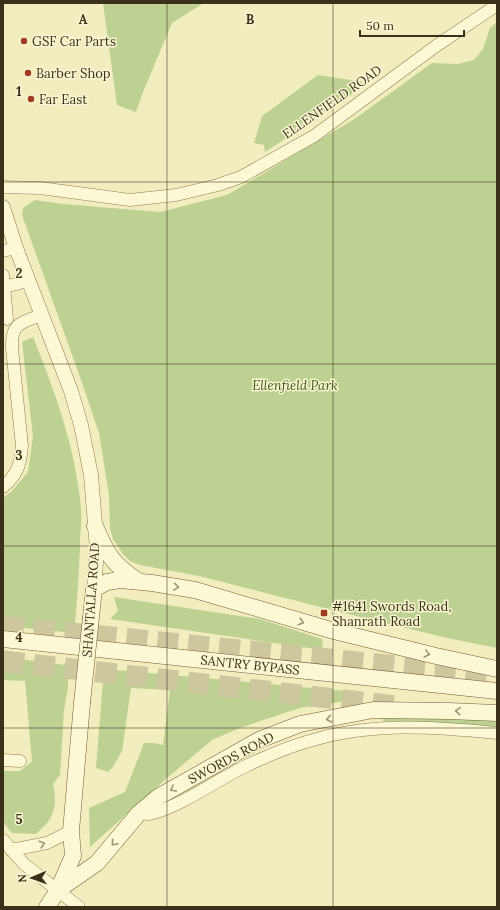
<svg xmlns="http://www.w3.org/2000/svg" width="500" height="910" font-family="Lora,serif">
<rect width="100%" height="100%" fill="#f2edbf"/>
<path fill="#bcd192" d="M103,3H204L172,23L143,92L136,112L117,105Z
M497,22V648L447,638L348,614L199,576L140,565L130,561L123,554L113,539L110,529L109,495L99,433L80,377L22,215L23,208L35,200L63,204L160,212L227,195L356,118L432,63L458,64L474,60L483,49L490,28Z
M318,75L363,82L350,96L265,152L264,145L254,143L262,116Z
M33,337C55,392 76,449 81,509C82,521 80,533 80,545C79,575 77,604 74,633L3,626V498L12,491L28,472L33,436L22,342Z
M114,597L260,619L322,639L323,650L110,619L118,611Z
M3,657L66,665L65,677L68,679V688L64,710L60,775L53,784C58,808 54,818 36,834L12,833L3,822V771H20L32,761L25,681L3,680Z
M104,669L356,692L353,700L300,708L242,727L212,740L167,778L90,847L89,808L125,792L144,743H154L163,745L170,690L131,688L122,751L113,767L108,772L96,768Z
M383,717L497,719V727L383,721Z"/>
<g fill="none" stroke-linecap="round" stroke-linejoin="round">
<path stroke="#cdc79e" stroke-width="21" stroke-dasharray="21 10" stroke-linecap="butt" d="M3,626L497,676
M3,661L397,706"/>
<g stroke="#8c7e55" stroke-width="13">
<path id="minor" d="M3,187L40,188L130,200L176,195L218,185L241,177L314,136L436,46L497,5
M3,251L16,248
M3,275L7,319
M4,287L28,281
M3,487C17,475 21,464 22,446L12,348C11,323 21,323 41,315
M3,760L20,761
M139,813C144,814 149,815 154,813C186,803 215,781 246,766C267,756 290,746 313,740C373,722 436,727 497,733
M3,840L24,864L79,907
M11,850L47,843L71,831"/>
</g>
<g stroke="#8c7e55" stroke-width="15">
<path id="tertiary" d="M3,207L16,248L71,391L81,425L91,475L97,549L94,589"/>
</g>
<g stroke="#6e5f39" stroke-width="17">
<path id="secondary" d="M95,526C107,554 112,564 138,581
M91,617L94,589L107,582L120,580L152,583L195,590L334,631L436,656L497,669
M3,639L497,691
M58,890L73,856L71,831L82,703
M47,907L58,890L97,863L139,813L158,797L259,740L300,724L373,710L449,711L497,713"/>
</g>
<use href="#minor" stroke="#fcf8d3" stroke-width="12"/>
<use href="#tertiary" stroke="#fcf8d3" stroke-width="14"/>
<use href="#secondary" stroke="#fcf8d3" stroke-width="16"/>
<g stroke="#6e5f39" stroke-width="17" stroke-linecap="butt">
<path id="secondary-bridge" d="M82,703L91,617"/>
</g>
<use href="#secondary-bridge" stroke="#fcf8d3" stroke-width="16"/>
</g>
<defs><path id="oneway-chevron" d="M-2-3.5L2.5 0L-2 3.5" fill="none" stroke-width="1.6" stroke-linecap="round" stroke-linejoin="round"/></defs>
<g stroke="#9b9477">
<use href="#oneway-chevron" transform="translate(176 587) rotate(9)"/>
<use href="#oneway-chevron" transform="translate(301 622) rotate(17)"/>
<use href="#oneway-chevron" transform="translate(427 654) rotate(14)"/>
<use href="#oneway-chevron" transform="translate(458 711) rotate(-177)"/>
<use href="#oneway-chevron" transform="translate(329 719) rotate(169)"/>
<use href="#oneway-chevron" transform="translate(173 789) rotate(150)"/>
<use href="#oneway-chevron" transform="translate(114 843) rotate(130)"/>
<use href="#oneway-chevron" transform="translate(42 844) rotate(-15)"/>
</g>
<path fill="none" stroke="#3a311b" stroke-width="1" stroke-opacity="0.55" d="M167,3V907M333,3V907M3,182H497M3,364H497M3,546H497M3,728H497"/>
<g fill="#a13a20" stroke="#f9f5cf" stroke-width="1.5">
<circle cx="24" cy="41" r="4"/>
<circle cx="28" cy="73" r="4"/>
<circle cx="31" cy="99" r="4"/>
<rect x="320" y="609" width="8" height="8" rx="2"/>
</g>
<g text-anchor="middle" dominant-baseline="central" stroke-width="3" stroke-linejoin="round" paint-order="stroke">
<g font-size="13" fill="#3a311b" stroke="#f9f5cf" text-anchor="start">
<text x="32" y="41">GSF Car Parts</text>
<text x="36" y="73">Barber Shop</text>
<text x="39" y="99">Far East</text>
<text x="332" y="606">#1641 Swords Road,<tspan x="332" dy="15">Shanrath Road</tspan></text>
</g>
<g font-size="13" fill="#3a311b" stroke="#f9f5cf">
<text transform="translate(332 102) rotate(-35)">ELLENFIELD ROAD</text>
<text transform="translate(91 600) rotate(-86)">SHANTALLA ROAD</text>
<text transform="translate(250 665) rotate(6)">SANTRY BYPASS</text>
<text transform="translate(231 758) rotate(-28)">SWORDS ROAD</text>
</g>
<g font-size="13" font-style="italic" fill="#3e5920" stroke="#f9f5cf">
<text x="295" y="385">Ellenfield Park</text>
</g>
</g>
<g font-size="13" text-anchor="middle" font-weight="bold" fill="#3a311b" stroke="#f9f5cf" stroke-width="3" stroke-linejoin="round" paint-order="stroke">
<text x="83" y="24">A</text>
<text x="250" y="24">B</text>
<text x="19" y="96">1</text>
<text x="19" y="278">2</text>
<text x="19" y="460">3</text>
<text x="19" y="642">4</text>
<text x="19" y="824">5</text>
</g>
<rect width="500" height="910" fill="none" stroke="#3a311b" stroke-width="8"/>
<g transform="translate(32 878) rotate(268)" stroke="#f9f5cf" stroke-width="3" paint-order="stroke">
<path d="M0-3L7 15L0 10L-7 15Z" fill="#3a311b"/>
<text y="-6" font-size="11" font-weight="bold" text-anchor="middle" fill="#3a311b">N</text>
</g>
<path d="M360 30v6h104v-6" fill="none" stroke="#3a311b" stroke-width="2"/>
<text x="366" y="30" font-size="12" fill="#3a311b" stroke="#f9f5cf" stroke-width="3" paint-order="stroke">50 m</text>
</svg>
